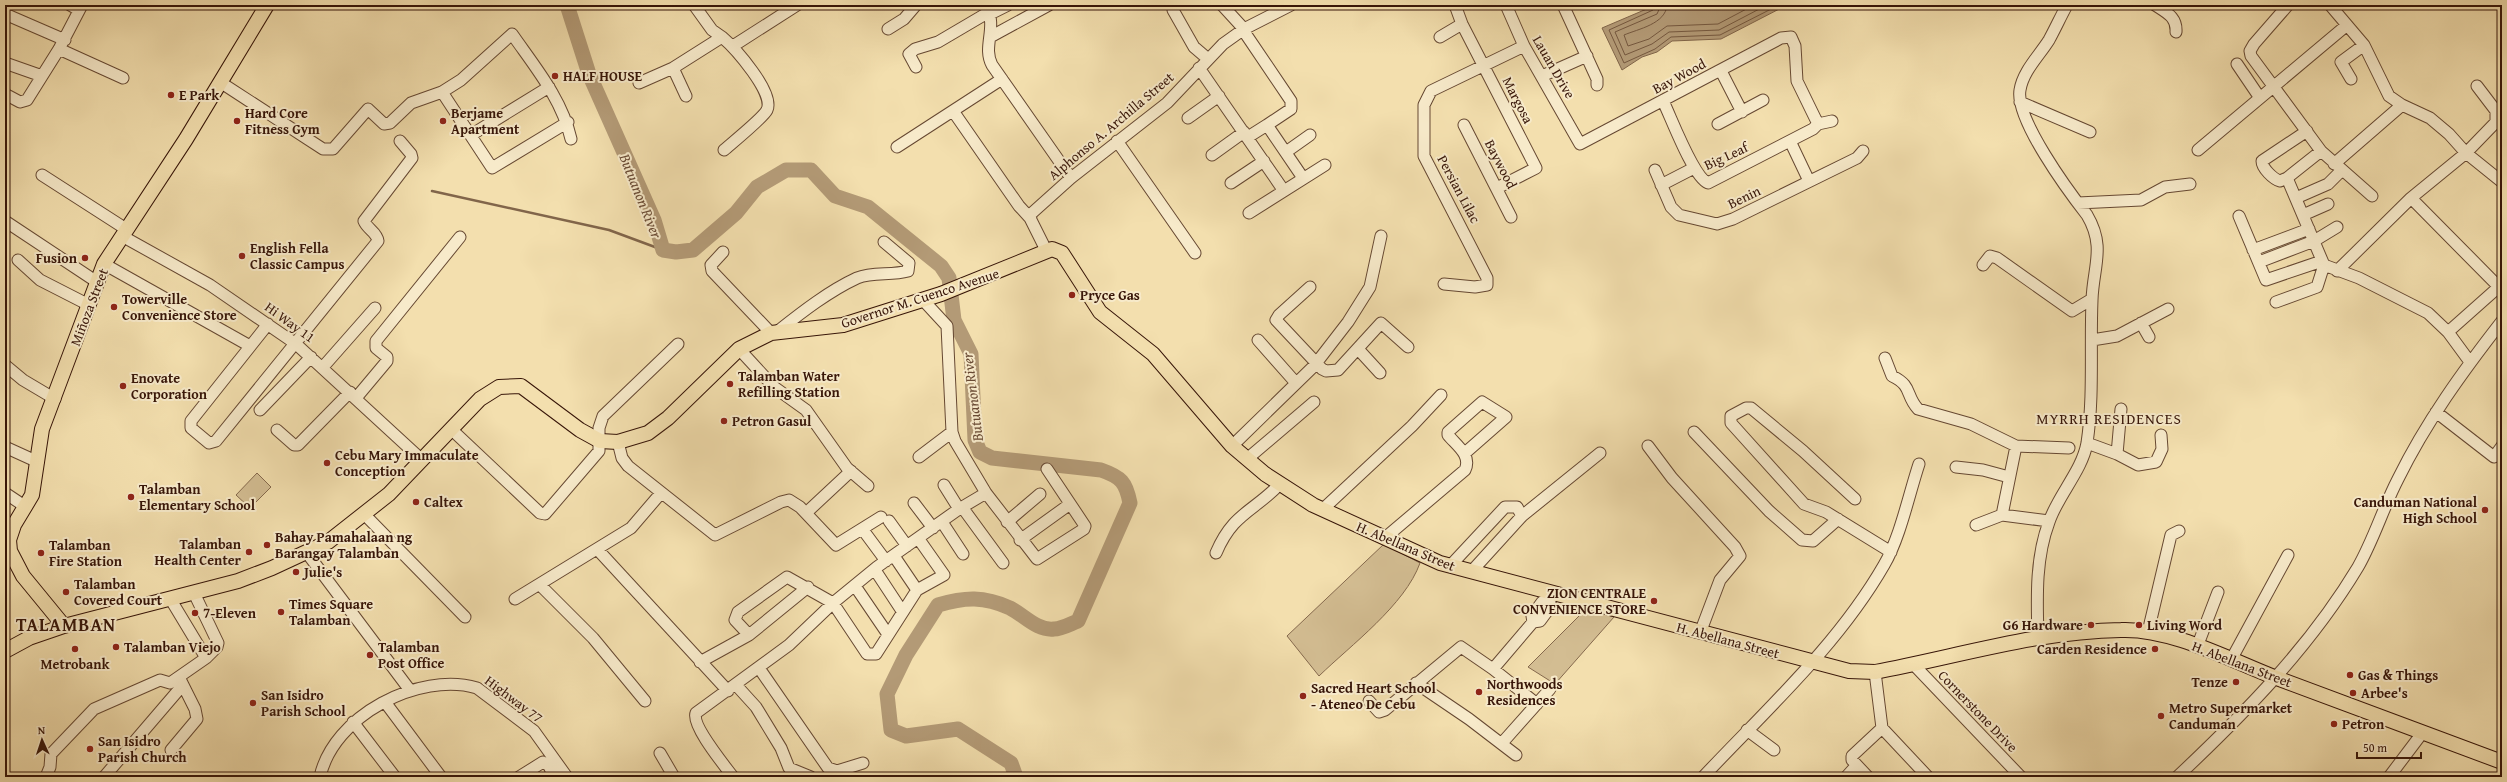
<svg xmlns="http://www.w3.org/2000/svg" width="2507" height="782" font-family="'Gentium Book Plus',serif">
<rect width="100%" height="100%" fill="#f3dfae"/>
<filter id="stains"><feTurbulence type="fractalNoise" baseFrequency=".005" numOctaves="4"/><feColorMatrix values="0 0 0 0 .2 0 0 0 0 .09 0 0 0 0 .02 0 0 0 .5 -.17"/></filter>
<radialGradient id="worn" r=".72"><stop offset=".6" stop-color="#630" stop-opacity="0"/><stop offset="1" stop-color="#630" stop-opacity=".3"/></radialGradient>
<path fill="#d3bd92" stroke="#85694d" d="M257,473L271,487L250,508L236,495Z
M1384,544L1420,563C1405,605 1351,645 1319,676L1287,636Z
M1586,609L1614,617L1555,684L1528,667Z"/>
<path fill="#b39a76" stroke="#81654a" d="M1656,5H1787L1721,39L1672,41L1657,52L1642,57L1622,70L1602,28Z"/>
<g fill="none" stroke-linecap="round" stroke-linejoin="round">
<path stroke="#75583f" stroke-width="1" d="M1656,5L1653,10L1609,30L1624,63L1655,49L1671,37L1720,35L1779,5
M1661,5L1657,14L1615,32L1625,55L1652,44L1669,32L1719,30L1767,5
M1667,5C1666,24 1638,29 1624,35L1628,46L1649,39L1667,26L1718,24L1754,5"/>
<path stroke="#81654a" stroke-width="2.5" d="M432,191L609,230L663,250"/>
<path stroke="#b39a76" stroke-width="15" d="M567,5L589,74L654,220L663,250L676,252L693,250L736,213L757,187L786,170H811L835,196L868,207L941,266L949,278L954,320L971,354L975,440L980,452L992,458L1101,470C1121,477 1126,482 1130,503L1078,621C1070,624 1062,629 1054,629C1037,631 1024,615 1010,608C984,596 965,597 938,605L906,655L887,694L891,730L906,736L958,729L1011,763L1016,777"/>
<g stroke="#664832" stroke-width="13">
<path id="minor" d="M70,5L79,10
M694,5L712,30L722,37
M986,5C998,28 982,46 992,65L1071,178
M1222,5L1244,29
M1455,5L1462,24L1536,168L1497,188
M1506,5L1524,46L1580,144L1781,38L1791,37L1795,46L1797,81L1818,124
M1563,5L1597,79V85
M2155,5C2167,13 2177,17 2176,32
M2288,5L2254,44L2250,51L2251,56L2321,151L2372,196
M2330,5L2364,45L2389,96L2402,105L2430,118L2449,134L2466,153L2502,182
M1173,10L1194,47L1208,59
M5,14L65,40
M990,14L1008,5
M888,29L904,19L916,5
M1243,30L1291,101V109L1267,125L1303,178
M992,36L1049,5
M1440,37L1462,24
M733,46L797,5
M59,49L123,78
M5,63L42,76
M2237,64L2260,98
M916,67L909,54L915,49L938,42L989,12
M673,68L686,96
M1199,68L1284,191
M1721,71L1742,112
M1542,76L1587,56
M2351,79L2341,62L2364,45
M220,82L323,149H333L368,109L384,124L390,123L411,103L442,92L461,80L512,34C535,67 562,99 571,139
M639,83L673,68L722,37C735,48 775,93 767,110C763,118 732,143 724,150
M442,92L492,168L568,122
M5,94L20,102L27,100L59,49L82,5
M1663,101C1671,117 1693,177 1708,183L1813,129L1818,124
M2020,102L2090,132
M953,111L1019,206L1030,218L1046,250
M1188,118L1219,96
M1718,124L1763,100
M1818,124L1832,121
M1464,125L1511,217
M471,135L549,87
M1248,137L1267,125
M1117,141L1195,253
M1790,141L1809,181
M897,147L1002,79
M2198,150L2347,25
M2321,151L2287,178L2324,265L2359,278L2428,313L2448,332L2470,362
M1286,152L1310,135
M1212,155L1244,132
M2334,164L2402,105
M1655,170L1671,207L1679,215L1717,224L1733,219L1857,158L1863,151
M42,175L126,229
M2287,178L2280,181C2273,179 2262,168 2262,161L2307,131
M1231,183L1264,161
M1661,185L1694,168
M2296,198L2328,184L2342,170
M2411,198L2499,287
M2078,203L2141,200L2165,187L2190,184
M1249,213L1325,165
M2303,215L2328,204
M2239,216L2266,280L2322,261
M1030,218L1032,213L1071,178L1167,103L1223,44L1244,29L1291,5
M5,221L97,282
M122,236L210,285L296,344L421,459
M2253,250L2309,229
M723,252L711,265L712,271L771,333
M18,260L40,280L89,305
M2259,262L2314,241L2337,227
M104,264L250,346
M1983,265L1990,256L1997,258L2072,311L2092,299
M2337,271L2411,198L2466,153L2496,122V111L2477,86
M1444,284L1475,287L1487,285V278L1424,156V105L1431,91L1524,46
M1310,287L1279,315L1276,320L1322,369L1326,371L1338,370L1381,323L1408,347
M923,300L947,326L952,432L955,441L986,493L1037,559L1084,529L1085,526L1047,469
M2276,302L2317,287L2324,265
M2141,323L2149,337
M268,324L191,421V428L209,443L216,441L378,241C377,232 367,229 364,221L412,158L411,154L400,141
M778,331C802,312 829,291 857,278C873,271 891,276 908,271L909,263L884,242
M2448,332L2502,284
M1258,340L1296,383
M2092,340L2117,336L2168,309
M739,349L774,387L806,410L847,468L868,486
M1358,349L1380,373
M1885,358L1892,376C1913,386 1905,395 1918,409L1971,424L2016,446L2069,448
M5,365L23,380L55,399
M323,367L375,308
M356,398L387,361V357L376,348V341L460,237
M260,410L311,357
M2436,412L2494,457L2502,446
M451,429L540,513L545,514L599,451V428L603,416L678,344
M277,430L294,445H298L350,392
M1694,432L1769,511L1802,540L1813,541L1838,519
M618,442L622,458L628,466L715,535L781,502L789,500L800,507L836,545L881,517
M2087,443L2117,454L2138,465L2156,462L2162,449L2161,435
M1232,446L1314,366L1348,322L1370,287L1381,236
M1648,446L1672,478L1735,547L1740,556L1720,580L1700,633
M5,447L38,462
M2117,454L2121,409
M919,457L952,432
M1247,459L1314,402
M1956,467L1983,470L2009,477
M944,485L959,509
M5,493L26,507
M1855,499L1803,451L1751,408H1746L1731,416V423L1804,504L1826,512L1891,552
M914,503L933,528
M962,507L1003,563
M1322,510L1412,426L1441,395
M806,513L851,471
M365,515L465,617
M2002,515L2049,521
M889,521L907,546
M942,522L963,554
M1007,522L1040,494
M1976,525L2002,515L2016,446
M866,534L886,561
M1386,537L1465,470C1472,455 1456,445 1448,435V432L1482,402L1506,417L1465,453
M1020,540L1070,504
M598,550L728,691
M307,553L409,689
M1216,553C1233,513 1253,512 1280,484
M894,556L917,590
M1450,566L1505,507H1517L1522,516
M875,570L902,611
M1471,572L1522,516L1600,453
M540,585L593,638L645,701
M855,586L887,633
M515,599L631,528L661,493
M171,600L206,658
M1533,622L1540,621L1551,606L1549,601
M2148,632L2171,535L2179,531
M749,635L735,620L738,612L787,577L833,603L867,654H876L917,590L944,575L918,538
M2038,639C2037,600 2035,559 2049,522C2058,495 2082,471 2087,443C2094,396 2090,348 2092,300C2093,267 2106,247 2087,215C2069,192 2015,119 2020,90C2023,71 2039,56 2049,40C2055,29 2061,16 2067,5
M2197,647L2218,592
M2231,660L2288,555
M700,662L749,635L808,587
M1914,665L2021,777
M759,668L828,768L837,771L863,763
M1493,669L1533,622L1532,616L1542,602L1549,601L1554,594
M1875,672L1882,728
M1416,683L1469,719L1516,755
M736,685L756,707L781,748L789,768L811,777
M1369,701L1379,712L1385,710L1461,647L1493,669L1537,704
M385,702L441,777
M353,722L395,777
M1747,730L1774,750
M1502,743L1550,689
M171,750L197,719L195,709L181,681
M660,753L674,777
M46,777L50,767L51,754L94,709L160,680L170,683L206,658L217,647L218,643L194,593
M104,777L182,686
M320,777C333,716 419,671 477,688L534,731L567,777
M519,777L543,762L549,766L554,777
M733,777C725,766 691,725 696,713L789,645L833,603L877,567L959,509L986,493
M1703,777C1766,710 1838,645 1884,565C1900,538 1909,494 1919,464
M1846,777L1856,766
M1868,777L1852,760V756L1882,728L1928,777
M2177,777C2244,714 2310,647 2358,567C2374,539 2383,508 2398,479C2426,422 2463,371 2502,321
M2389,777L2423,732"/>
</g>
<g stroke="#371508" stroke-width="16">
<path id="major" d="M64,626L23,576L10,551L9,540L14,525L32,495L42,429L104,264L186,139L267,5
M5,651L29,638L64,626L238,581L272,568L328,542L389,494L480,399L499,387L521,386L580,430L600,441L618,442L648,433L668,418L739,349L771,333L843,325L941,294L1052,249L1062,253L1100,312L1153,354L1232,446L1265,474L1313,505L1440,563L1849,671L1875,672C1956,657 2038,631 2121,630C2170,628 2228,659 2274,677C2350,706 2426,733 2502,762"/>
</g>
<use href="#minor" stroke="#f7eaca" stroke-width="11"/>
<use href="#major" stroke="#f3dfae" stroke-width="14"/>
</g>
<g fill="#8f2418" stroke="#f7eaca" stroke-width="1.5">
<circle cx="555" cy="76" r="4"/>
<circle cx="171" cy="95" r="4"/>
<circle cx="237" cy="121" r="4"/>
<circle cx="443" cy="121" r="4"/>
<circle cx="242" cy="256" r="4"/>
<circle cx="85" cy="258" r="4"/>
<circle cx="1072" cy="295" r="4"/>
<circle cx="114" cy="307" r="4"/>
<circle cx="730" cy="384" r="4"/>
<circle cx="123" cy="386" r="4"/>
<circle cx="724" cy="421" r="4"/>
<circle cx="327" cy="463" r="4"/>
<circle cx="131" cy="497" r="4"/>
<circle cx="416" cy="502" r="4"/>
<circle cx="2485" cy="510" r="4"/>
<circle cx="267" cy="545" r="4"/>
<circle cx="249" cy="552" r="4"/>
<circle cx="41" cy="553" r="4"/>
<circle cx="296" cy="572" r="4"/>
<circle cx="66" cy="592" r="4"/>
<circle cx="1654" cy="601" r="4"/>
<circle cx="281" cy="612" r="4"/>
<circle cx="195" cy="613" r="4"/>
<circle cx="2091" cy="625" r="4"/>
<circle cx="2139" cy="625" r="4"/>
<circle cx="116" cy="647" r="4"/>
<circle cx="75" cy="649" r="4"/>
<circle cx="2155" cy="649" r="4"/>
<circle cx="370" cy="655" r="4"/>
<circle cx="2350" cy="675" r="4"/>
<circle cx="2236" cy="682" r="4"/>
<circle cx="1479" cy="692" r="4"/>
<circle cx="2353" cy="693" r="4"/>
<circle cx="1303" cy="696" r="4"/>
<circle cx="253" cy="703" r="4"/>
<circle cx="2161" cy="716" r="4"/>
<circle cx="2334" cy="724" r="4"/>
<circle cx="90" cy="749" r="4"/>
</g>
<g text-anchor="middle" dominant-baseline="central" stroke-width="4" stroke-linejoin="round" paint-order="stroke">
<g font-size="14" fill="#371508" stroke="#f7eaca">
<text transform="translate(1554 67) rotate(60)">Lauan Drive</text>
<text transform="translate(1679 76) rotate(-28)">Bay Wood</text>
<text transform="translate(1518 100) rotate(63)">Margosa</text>
<text transform="translate(1111 126) rotate(-40)">Alphonso A. Archilla Street</text>
<text transform="translate(1726 156) rotate(-25)">Big Leaf</text>
<text transform="translate(1501 164) rotate(63)">Baywood</text>
<text transform="translate(1459 189) rotate(62)">Persian Lilac</text>
<text transform="translate(1744 197) rotate(-26)">Benin</text>
<text transform="translate(920 298) rotate(-18)">Governor M. Cuenco Avenue</text>
<text transform="translate(89 307) rotate(-69)">Miñoza Street</text>
<text transform="translate(290 322) rotate(36)">Hi Way 11</text>
<text transform="translate(1406 546) rotate(23)">H. Abellana Street</text>
<text transform="translate(1728 640) rotate(15)">H. Abellana Street</text>
<text transform="translate(2242 664) rotate(21)">H. Abellana Street</text>
<text transform="translate(514 699) rotate(37)">Highway 77</text>
<text transform="translate(1978 711) rotate(46)">Cornerstone Drive</text>
</g>
<g font-size="14" font-weight="bold" fill="#371508" stroke="#f7eaca" text-anchor="start">
<text x="563" y="76">HALF HOUSE</text>
<text x="179" y="95">E Park</text>
<text x="245" y="113">Hard Core<tspan x="245" dy="16">Fitness Gym</tspan></text>
<text x="451" y="113">Berjame<tspan x="451" dy="16">Apartment</tspan></text>
<text x="250" y="248">English Fella<tspan x="250" dy="16">Classic Campus</tspan></text>
<text x="77" y="258" text-anchor="end">Fusion</text>
<text x="1080" y="295">Pryce Gas</text>
<text x="122" y="299">Towerville<tspan x="122" dy="16">Convenience Store</tspan></text>
<text x="738" y="376">Talamban Water<tspan x="738" dy="16">Refilling Station</tspan></text>
<text x="131" y="378">Enovate<tspan x="131" dy="16">Corporation</tspan></text>
<text x="732" y="421">Petron Gasul</text>
<text x="335" y="455">Cebu Mary Immaculate<tspan x="335" dy="16">Conception</tspan></text>
<text x="139" y="489">Talamban<tspan x="139" dy="16">Elementary School</tspan></text>
<text x="424" y="502">Caltex</text>
<text x="2477" y="502" text-anchor="end">Canduman National<tspan x="2477" dy="16">High School</tspan></text>
<text x="275" y="537">Bahay Pamahalaan ng<tspan x="275" dy="16">Barangay Talamban</tspan></text>
<text x="241" y="544" text-anchor="end">Talamban<tspan x="241" dy="16">Health Center</tspan></text>
<text x="49" y="545">Talamban<tspan x="49" dy="16">Fire Station</tspan></text>
<text x="304" y="572">Julie's</text>
<text x="74" y="584">Talamban<tspan x="74" dy="16">Covered Court</tspan></text>
<text x="1646" y="593" text-anchor="end">ZION CENTRALE<tspan x="1646" dy="16">CONVENIENCE STORE</tspan></text>
<text x="289" y="604">Times Square<tspan x="289" dy="16">Talamban</tspan></text>
<text x="203" y="613">7-Eleven</text>
<text x="2083" y="625" text-anchor="end">G6 Hardware</text>
<text x="2147" y="625">Living Word</text>
<text x="124" y="647">Talamban Viejo</text>
<text x="378" y="647">Talamban<tspan x="378" dy="16">Post Office</tspan></text>
<text x="2147" y="649" text-anchor="end">Carden Residence</text>
<text x="75" y="664" text-anchor="middle">Metrobank</text>
<text x="2358" y="675">Gas &amp; Things</text>
<text x="2228" y="682" text-anchor="end">Tenze</text>
<text x="1487" y="684">Northwoods<tspan x="1487" dy="16">Residences</tspan></text>
<text x="1311" y="688">Sacred Heart School<tspan x="1311" dy="16">- Ateneo De Cebu</tspan></text>
<text x="2361" y="693">Arbee's</text>
<text x="261" y="695">San Isidro<tspan x="261" dy="16">Parish School</tspan></text>
<text x="2169" y="708">Metro Supermarket<tspan x="2169" dy="16">Canduman</tspan></text>
<text x="2342" y="724">Petron</text>
<text x="98" y="741">San Isidro<tspan x="98" dy="16">Parish Church</tspan></text>
</g>
<g font-size="15" font-style="italic" fill="#694a34" stroke="#f7eaca">
<text transform="translate(641 196) rotate(68)">Butuanon River</text>
<text transform="translate(972 397) rotate(-97)">Butuanon River</text>
</g>
<g font-size="15" letter-spacing="1" fill="#371508" stroke="#f7eaca">
<text x="2109" y="418">MYRRH RESIDENCES</text>
</g>
<g font-size="18" font-weight="bold" letter-spacing="1" fill="#371508" stroke="#f7eaca">
<text x="66" y="624">TALAMBAN</text>
</g>
</g>
<rect width="2507" height="782" fill="none" stroke="#f3dfae" stroke-width="20"/>
<rect x="6" y="6" width="2495" height="770" fill="none" stroke="#371508" stroke-width="2"/>
<rect x="10" y="10" width="2487" height="762" fill="none" stroke="#371508"/>
<g transform="translate(42 740) rotate(357)" stroke="#f7eaca" stroke-width="3" paint-order="stroke">
<path d="M0-3L7 15L0 10L-7 15Z" fill="#371508"/>
<text y="-6" font-size="11" font-weight="bold" text-anchor="middle" fill="#371508">N</text>
</g>
<path d="M2357 752v6h64v-6" fill="none" stroke="#371508" stroke-width="2"/>
<text x="2363" y="752" font-size="12" fill="#371508" stroke="#f7eaca" stroke-width="3" paint-order="stroke">50 m</text>
<rect width="100%" height="100%" filter="url(#stains)"/>
<rect width="100%" height="100%" fill="url(#worn)"/>
</svg>
